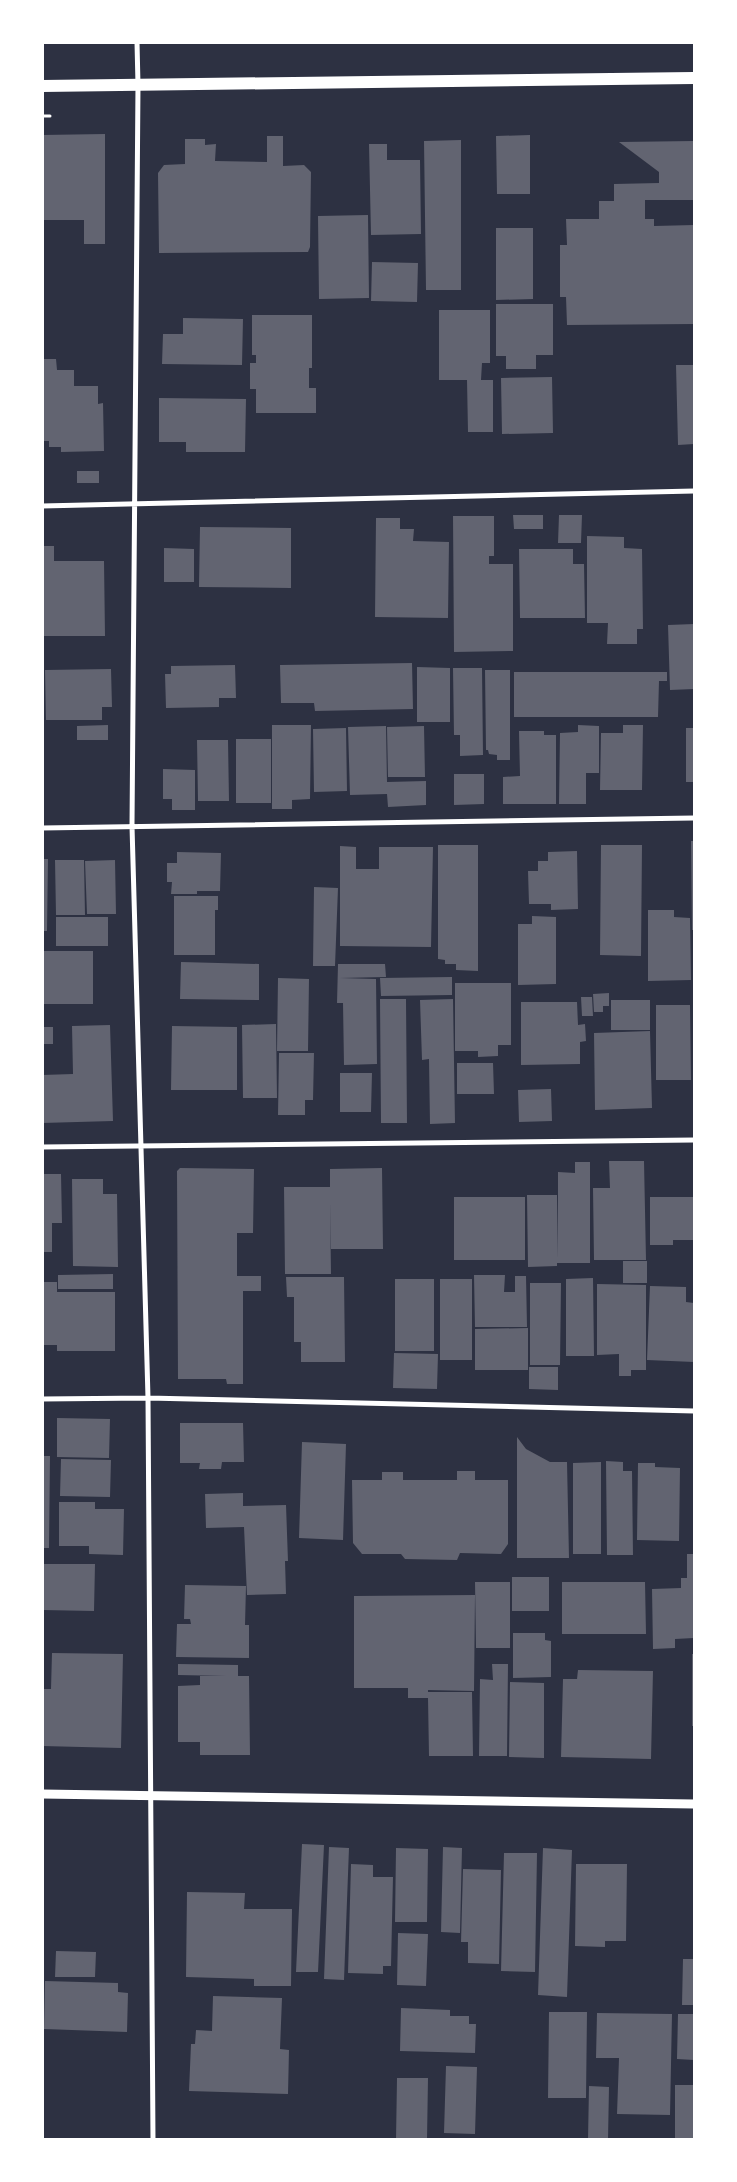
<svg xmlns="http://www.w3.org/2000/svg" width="737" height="2182" font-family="Arial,sans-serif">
<rect width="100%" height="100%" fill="#2d3142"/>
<path fill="#626471" d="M105,134V244H84V220H42V135Z
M530,135V194H497L496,136Z
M267,136H283V166L304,165L311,172L310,247L308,252L159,253L158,173L164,165L185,164V139H205V145L216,144L215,161L267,162Z
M461,140V290H426L424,141Z
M694,141V200H645V219H654V226L694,225V324L567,325L566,297H560V245H567L566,219H599V201H614V184L659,183V172L619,142Z
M369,144H387V160H420L421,234L371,235Z
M368,215L369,298L319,299L318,216Z
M496,228H533V299L496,300Z
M372,262L418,263L417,302L371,301Z
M496,304H553V355H536V369H506V356H496Z
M439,310H490V363H482L481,380H493V432H468L467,380H439Z
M252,315H312V368H309V388H316V413H256V389H250V363H256V355H252Z
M183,318L243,319L242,365L162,364L163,334H183Z
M42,359H56L57,370H74V386H98V404L103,403L104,451L61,452V447H49V441H42Z
M676,365H694V444L678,445Z
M552,377L553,433L502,434L501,378Z
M159,398L246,399L245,452H186V442H159Z
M77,471H99V483H77Z
M513,515H543V529H514Z
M559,515H582L581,543H558Z
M453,516H494V556H489V564H513V651L454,652Z
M376,518H400V529H414L413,541L449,542L448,618L375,617Z
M200,527L291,528V588L199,587Z
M587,536L624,537V548L642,549L643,629H637V644H607L608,623H587Z
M42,546H54V561H104L105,636H42Z
M164,548L194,549V582H164Z
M519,549H573V564H584L585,618H520Z
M694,624V689L670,690L668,625Z
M412,663L413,709L315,711L314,703H281L280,665Z
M235,665L236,698H219V707L166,708L165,674H171V666Z
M417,667L450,668V722H417Z
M453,668H482L483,755L460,756V735H454Z
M111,669L112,707H102V720H46L45,670Z
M485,670H510V760H497V755L489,754L488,750H486Z
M514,672H667V681H659L658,717H514Z
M108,725V740H77V726Z
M272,725H311L310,799L292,800V809H272Z
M578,725L599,726V773H586V804H559L560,733L578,732Z
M623,725H643L642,790H600L601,733H623Z
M386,726L387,782L426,781V805L388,807L387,794L350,795L348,727Z
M424,726L425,777H388L387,727Z
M346,728L347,791L314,792L313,729Z
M686,728H694V782H686Z
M519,731H544V735H556V804H503V777L520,776Z
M236,739H271V803H236Z
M197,740H228L229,801H198Z
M163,769L195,770V810H172V799H163Z
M454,774H484V804L454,805Z
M691,841H694V930H692Z
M438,845H478V971L456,970V964H445V960L438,959Z
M601,845H642L641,956L600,955Z
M340,846L356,847V869H379V847H433L431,947L340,946Z
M577,851L578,909L551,910V904H529L528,871H538V861H548V852Z
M177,852L221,853L220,891H197V894H171L172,882H167V863H177Z
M42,859H48L47,931H42Z
M55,860H84L85,915H56Z
M115,860L116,914H87L85,861Z
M314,887L338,888L335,966H313Z
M174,896H218V910H215V955H174Z
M648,910H674V917L690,918L691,980L648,981Z
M532,916L556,917V984L518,985V924H532Z
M56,917H108V946H56Z
M42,951H93V1004H42Z
M181,962L259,964V1000L180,999Z
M338,964H385L386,977L340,978L376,979L377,1064L344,1065L343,1003H337Z
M452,977V995L381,996L380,978Z
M278,978L309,979L308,1051H277Z
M455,983H511V1045H498V1056L478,1057V1051H455Z
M609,993V1006H603V1012H594L593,994Z
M581,997H592L593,1016H582Z
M380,999H406L407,1123H381Z
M453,999L455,1123L430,1124L429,1059L422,1060L420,1000Z
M611,1000H650V1030H611Z
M521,1002H577L578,1025L585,1024L586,1041L580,1042V1064L521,1065Z
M656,1005H690L691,1080H656Z
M276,1024L277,1098H243L242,1025Z
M110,1025L113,1121L42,1123V1075L73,1074L72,1026Z
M172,1026L237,1027V1090H171Z
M42,1027H53V1044H42Z
M650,1031L652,1108L595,1110L594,1033Z
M279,1053H314L313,1100H305V1115H278Z
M457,1063H493L494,1094H457Z
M340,1073H372L371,1112H340Z
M551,1089L552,1121L519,1122L518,1090Z
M609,1161H644L646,1260H594L593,1188H610Z
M575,1162H590V1263H557V1266L528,1267L527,1195H557L558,1259V1172L575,1173Z
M180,1168L254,1169L253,1233H237V1276H261V1291H243V1384H227L226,1379H178L177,1171Z
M382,1168L383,1249H331L330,1202L331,1274H285L284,1187H330V1169Z
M42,1174H61L62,1223H52V1252H42Z
M72,1179H103V1194H117L118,1267L73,1266Z
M454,1197H525V1260H454Z
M650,1197H694V1240H673V1245H650Z
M623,1261H647V1283H623Z
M113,1274V1289H58V1275Z
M474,1275H505L504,1292H515V1276H526L527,1327H475Z
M286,1277H344L345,1362H301V1342H294V1297H287Z
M593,1278L594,1356H566V1279Z
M395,1279H434V1351H395Z
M440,1279H472V1360H440Z
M42,1282H57V1292H115V1351H57V1345H42Z
M530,1283H561L560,1365H530Z
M597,1284L646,1285V1370H631V1376H619V1354L597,1355Z
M650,1286L686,1287V1302L694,1303V1362L647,1360Z
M528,1328V1370H475V1329Z
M394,1353L438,1354L437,1389L393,1388Z
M529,1367H558V1390L529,1389Z
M57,1418L110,1419L109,1458L57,1457Z
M180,1423H243L244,1462H222L221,1469H199L200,1463H180Z
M517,1437L526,1449L550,1462H567L569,1558H517Z
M302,1442L346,1444L343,1540L299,1538Z
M42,1456H50L49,1548H42Z
M61,1459L111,1460L110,1497L60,1496Z
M606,1461L623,1462V1471H632L633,1555H607Z
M601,1462V1554H573V1463Z
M638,1463H655V1467L680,1468L679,1541L637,1540Z
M457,1471H475V1480H508V1544L501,1554L460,1553L457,1560L405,1559L401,1554H362L353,1543L352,1480H382V1472H403V1480H457Z
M243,1493V1506L286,1505L288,1561H285L286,1594L247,1595L244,1527L206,1528L205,1494Z
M59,1502H95V1509H124L123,1555L89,1554V1546H59Z
M687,1554H694V1638L675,1639V1648L653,1649L652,1589L681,1588V1578H687Z
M42,1564H95L94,1611L42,1610Z
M512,1577H549V1611H512Z
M475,1582H510V1648H476Z
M562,1582H645L646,1634H562Z
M185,1585L246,1586L245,1625H249V1658L176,1657L177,1624H191L190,1619H184Z
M475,1595L474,1691L428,1690V1692H472L473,1756H429L428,1698H408V1688H354V1596Z
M513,1633H545V1640L551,1641V1677L513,1678Z
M52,1653L123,1654L121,1748L42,1746V1689H51Z
M692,1654H694V1726H692Z
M178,1664L238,1665V1676H249L250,1755H200V1742H178V1686L200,1685V1676H226L178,1675Z
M492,1664H508L507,1756H479L480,1679L493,1680Z
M578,1670L653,1671L651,1759L561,1757L563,1679H577Z
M510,1682L544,1683V1758L509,1757Z
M302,1844L324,1845L318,1972H296Z
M329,1847L349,1848L344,1980L324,1979Z
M443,1847L462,1848L460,1933L441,1932Z
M396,1848L428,1849L427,1922H395Z
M543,1848L572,1850L567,1997L538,1995Z
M504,1853H537L535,1972L501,1971Z
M351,1864L373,1865V1877H393L391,1966H383V1974L348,1973Z
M576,1864H627L626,1941H605V1947L575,1946Z
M463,1869L501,1870L499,1964L468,1963V1942H461Z
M187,1892L245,1893L244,1909H292L291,1986H254V1979L186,1977Z
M398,1933L428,1934L426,1986L397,1985Z
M56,1951L96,1952L95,1977H55Z
M683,1959H694V2005H682Z
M45,1981L118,1983V1992L128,1993L127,2032L44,2029Z
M213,1996L282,1998L280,2049L289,2050L288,2094L189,2091L191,2044H195L196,2030L212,2031Z
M401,2008L450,2010V2016H469V2024H476L475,2053L400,2051Z
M549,2012H587L586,2098H548Z
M597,2013L672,2014L670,2115L617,2114L619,2058H596Z
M678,2014H694V2060L677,2059Z
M446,2066L477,2067L475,2134L444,2133Z
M397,2078H428L427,2140H396Z
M675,2085H694V2140H675Z
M589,2086L609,2087L608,2140H588Z"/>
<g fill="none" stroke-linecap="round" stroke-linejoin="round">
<path stroke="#fff" stroke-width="3" d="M42,116H50"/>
<path stroke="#fff" stroke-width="5" d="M137,42L138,85L132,826L148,1398L153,2140
M42,506L694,491
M42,828L694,818
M42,1147L694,1140
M42,1399L148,1398L694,1411"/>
<path stroke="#fff" stroke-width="9" d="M42,1794L694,1804"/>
<path stroke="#fff" stroke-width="12" d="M42,86L694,78"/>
</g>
<rect width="737" height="2182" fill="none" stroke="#ffffff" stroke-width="88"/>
</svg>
